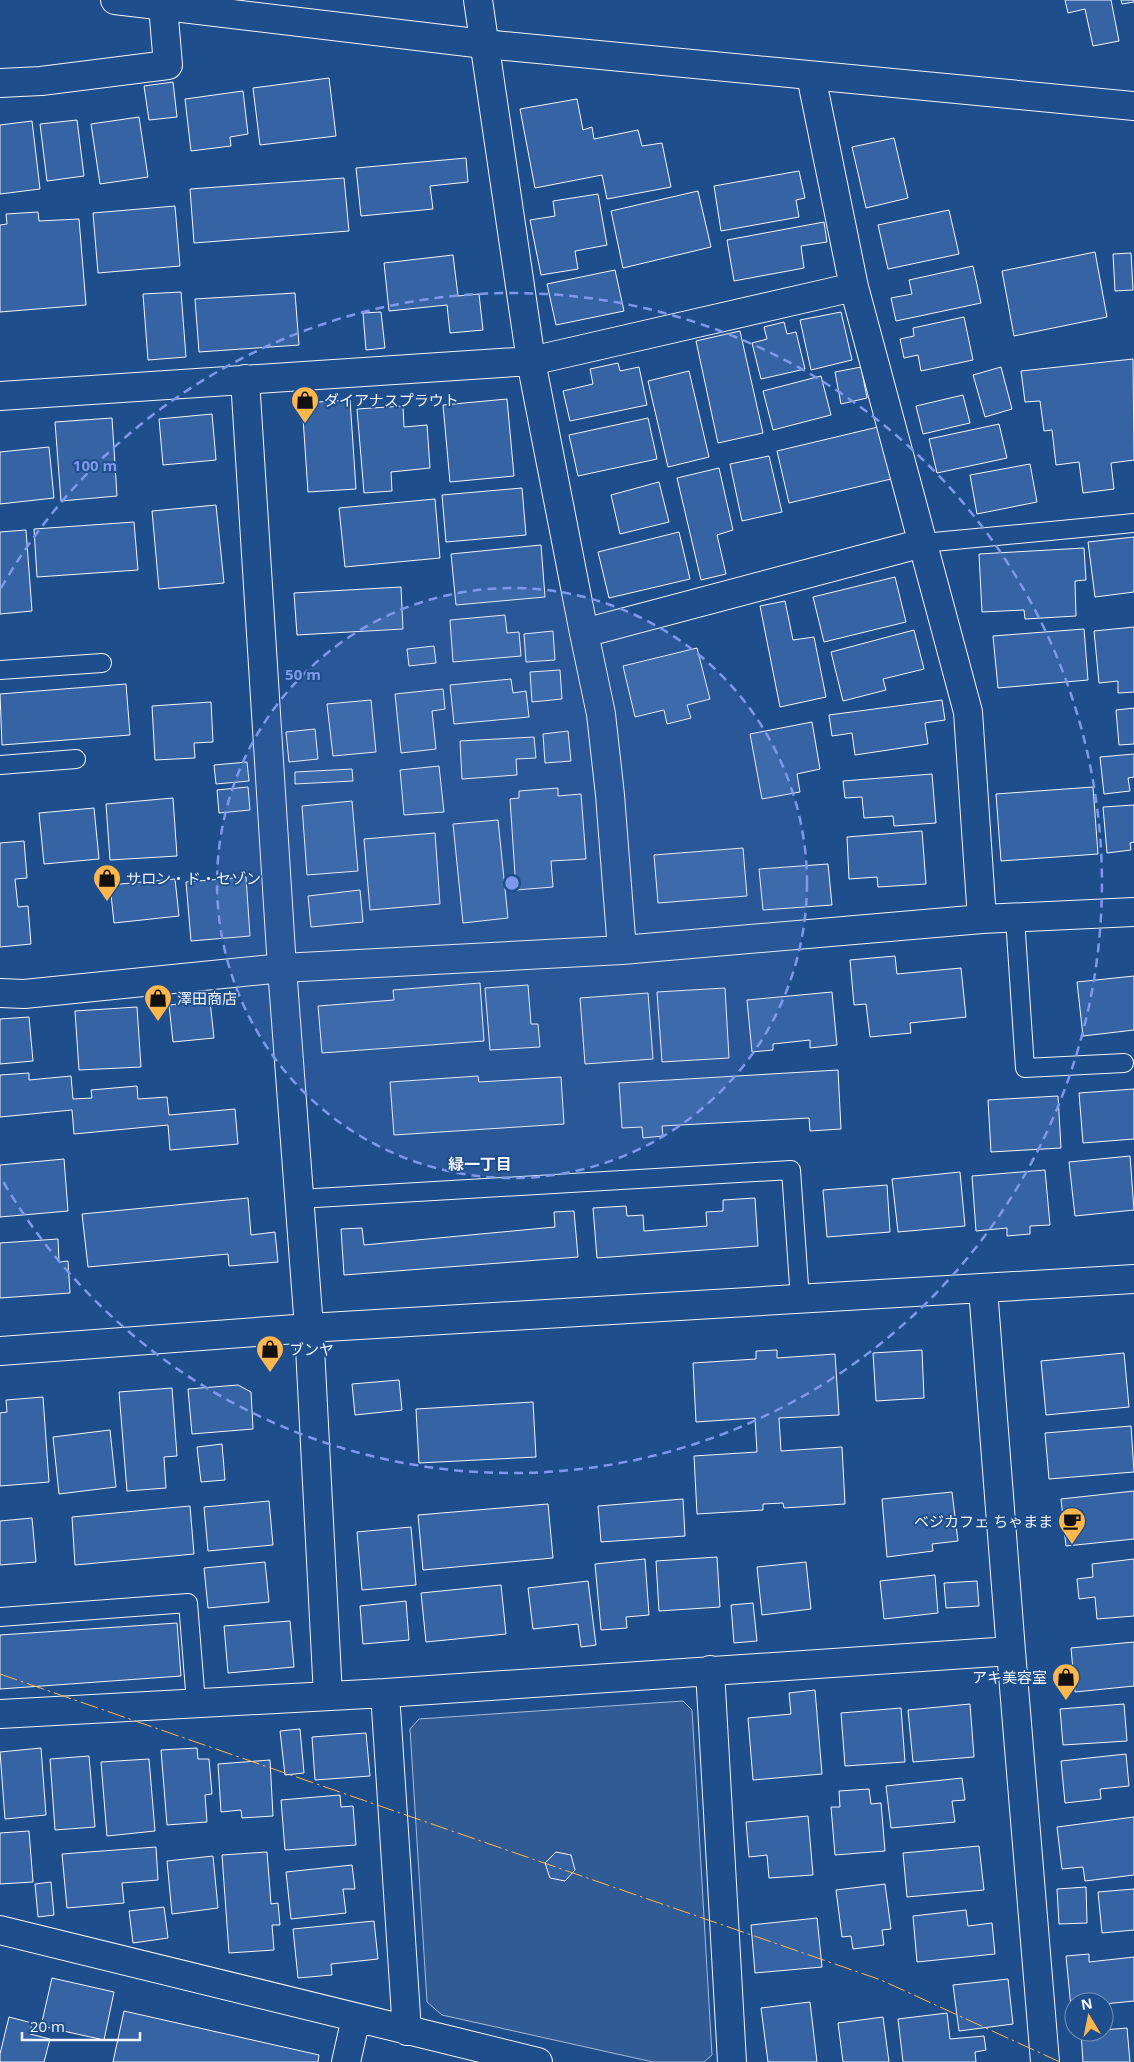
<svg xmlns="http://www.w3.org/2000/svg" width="1134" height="2062" font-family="'Open Sans','Noto Sans JP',sans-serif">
<rect width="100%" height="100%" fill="#1f4e8c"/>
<path fill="#305b95" stroke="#a8bbd7" d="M683,1701L692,1710L712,2055L704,2062H653L442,2015L427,2002L410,1729L419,1719Z"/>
<path fill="#3563a3" stroke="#f2f6ff" d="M1065,0H1111L1119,41L1093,46L1085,9L1068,13Z
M1121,0H1134V2L1122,4Z
M329,78L336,136L260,145L253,88Z
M173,82L177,117L149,120L144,86Z
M243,91L248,134L230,137L231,146L191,151L185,99Z
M577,99L583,130L592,127L594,139L638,130L642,146L662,143L671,187L607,199L602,175L535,188L520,109Z
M139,117L148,177L100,184L91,124Z
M77,120L84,176L47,181L40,124Z
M32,121L40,189L0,194V125Z
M894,138L908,198L866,208L852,147Z
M466,158L468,182L430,186L433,209L361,216L356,168Z
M799,171L805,198L796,200L799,217L721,231L714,186Z
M344,178L349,231L194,243L190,189Z
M698,191L711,247L623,268L611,211Z
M598,194L607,245L575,251L578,269L541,275L530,220L555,216L553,201Z
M175,206L180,266L98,273L93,213Z
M949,210L959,254L888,269L878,225Z
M38,212L39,221L79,219L86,305L0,312V225L7,224L6,214Z
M824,222L827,242L801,246L804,268L734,281L727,240Z
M1095,252L1107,317L1014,336L1002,271Z
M1131,253L1133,290L1115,291L1113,254Z
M453,255L458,296L479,294L483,330L450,333L447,305L389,311L384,263Z
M973,266L981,303L896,321L891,298L912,294L909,280Z
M615,270L624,311L556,325L547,284Z
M181,292L186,357L148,360L143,294Z
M295,293L299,345L199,352L195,299Z
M381,312L385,348L366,350L363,313Z
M841,312L852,360L811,370L800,320Z
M964,317L973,360L921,371L918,355L904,358L900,339L914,336L913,328Z
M784,322L787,334L796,332L805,369L761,379L752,343L767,339L764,327Z
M740,331L763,433L718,443L696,341Z
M1133,359L1134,460L1111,463L1114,489L1083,493L1079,462L1056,465L1052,430L1044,431L1040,401L1025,402L1021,371Z
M618,363L620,371L639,367L647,405L570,421L563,391L593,384L590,369Z
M861,367L867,398L841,404L835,372Z
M1001,367L1012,409L985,417L973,375Z
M689,371L709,457L668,467L648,381Z
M821,376L831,415L773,430L763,391Z
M963,395L970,423L923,434L916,406Z
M507,399L514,476L450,482L443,405Z
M350,400L356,489L308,492L302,403Z
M403,406L404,427L427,425L430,468L391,472L392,491L364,493L357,409Z
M212,414L216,460L163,465L159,419Z
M112,418L117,496L61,501L55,422Z
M648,418L657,459L578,476L569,435Z
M999,424L1007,458L937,473L929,439Z
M878,427L891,479L789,503L777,451Z
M49,447L54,498L0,504V452Z
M769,456L782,512L742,521L730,464Z
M1030,464L1037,502L977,514L970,475Z
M719,468L733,530L717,535L726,574L701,580L677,478Z
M659,482L669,522L620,534L611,495Z
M522,488L526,535L446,542L442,495Z
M435,499L440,558L345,567L339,508Z
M216,505L224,583L159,589L152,511Z
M134,522L138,570L37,577L34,529Z
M26,530L32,611L0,614V532Z
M679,532L690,579L609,598L598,552Z
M1134,537V592L1095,597L1088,542Z
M541,545L545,597L456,605L451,554Z
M1084,548L1086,580L1075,581L1076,616L1025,619L1024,610L982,612L979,554Z
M895,577L906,622L824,642L813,597Z
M401,587L403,629L297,635L294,593Z
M785,601L793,640L814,637L826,697L780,707L760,606Z
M505,615L507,633L519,632L521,656L453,662L450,620Z
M1134,627V692L1118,693V681L1099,683L1094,631Z
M1084,629L1088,680L998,688L993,636Z
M914,630L924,669L883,679L886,690L843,701L831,652Z
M553,631L555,660L526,662L524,634Z
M434,646L436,663L409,666L407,649Z
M697,648L710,699L687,705L691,718L667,724L664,710L635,717L623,666Z
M560,670L562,699L532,702L530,672Z
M511,679L513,693L526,691L529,717L454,724L450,685Z
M126,684L130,735L2,745L0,694Z
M443,689L445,709L432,711L436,749L401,753L395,694Z
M371,700L376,752L333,756L327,704Z
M942,700L945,720L925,723L928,744L855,755L852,733L832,736L829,715Z
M211,702L213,742L194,743L195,758L155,760L152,706Z
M1134,708V744L1119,745L1116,710Z
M812,722L820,769L797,774L800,792L762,799L750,734Z
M315,729L318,759L289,762L286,732Z
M568,731L571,761L545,763L543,734Z
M534,737L536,758L516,759L517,775L462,779L460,741Z
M1134,754V777L1128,778L1130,791L1104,794L1100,757Z
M247,762L249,781L216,784L214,765Z
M439,766L444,812L404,815L400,770Z
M352,769L353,781L295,784V772Z
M932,774L936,823L894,826L893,816L864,818L862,797L845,798L843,781Z
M248,787L250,810L219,813L217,790Z
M1093,787L1098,854L1001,861L996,794Z
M558,788V796L581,794L586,859L551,861L553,887L516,890L510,799L519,798V791Z
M173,798L177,856L110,860L106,804Z
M352,801L358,871L307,875L302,806Z
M1134,805V842L1130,843L1131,850L1107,853L1103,807Z
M94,808L99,859L44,864L39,813Z
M498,820L508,918L463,923L453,824Z
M922,831L926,884L878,887L877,877L849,879L847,837Z
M435,833L440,904L370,910L364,839Z
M24,841L27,878L15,879L18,907L28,906L31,944L0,947V843Z
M743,848L747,896L658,903L654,855Z
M828,864L832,905L763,910L759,869Z
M246,877L250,936L191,941L186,882Z
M175,879L179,916L114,923L110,885Z
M360,890L363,922L311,927L308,896Z
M895,956L897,974L961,968L966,1017L910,1023L911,1033L870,1037L866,1004L854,1005L850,960Z
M1134,976V1030L1083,1036L1077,982Z
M480,983L484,1041L322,1053L318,1006L394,1000L393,990Z
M528,985L531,1024H538L540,1047L490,1050L485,988Z
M725,988L729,1058L662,1062L657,992Z
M832,992L837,1045L810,1048V1040L773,1044V1050L752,1052L747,1000Z
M648,993L653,1059L585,1064L580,998Z
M210,1001L214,1038L173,1042L169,1005Z
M137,1007L141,1067L79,1070L75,1011Z
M29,1017L33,1061L0,1064V1019Z
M838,1070L841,1129L810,1131L809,1118L662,1126L663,1136L643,1138L642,1127L622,1128L619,1083Z
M29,1073V1080L71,1076L73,1099L92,1098L91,1090L137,1086L138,1099L167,1097L169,1115L235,1109L238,1144L170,1150L168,1125L74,1134L72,1110L0,1117V1075Z
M478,1076L479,1082L561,1077L564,1124L394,1135L390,1082Z
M1134,1089V1139L1083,1143L1079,1093Z
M1058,1096L1061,1148L991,1152L988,1100Z
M1130,1156L1134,1210L1075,1216L1069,1162Z
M64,1159L68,1211L0,1217V1165Z
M1045,1170L1050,1225L1030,1226V1234L1007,1236V1228L976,1231L972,1176Z
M960,1172L965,1226L898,1232L892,1179Z
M887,1185L890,1232L827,1237L823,1190Z
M248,1198L251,1235L275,1232L278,1262L229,1266L228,1254L88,1267L82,1214Z
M755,1198L758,1246L597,1258L593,1208L626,1206L627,1216L643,1215L644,1231L707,1226L706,1212L723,1211V1200Z
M574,1211L578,1257L344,1275L341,1229L362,1228L364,1245L555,1227L554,1212Z
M58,1239L59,1262L68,1261L70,1293L0,1298V1243Z
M777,1350V1358L835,1354L839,1415L779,1418L781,1451L842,1447L845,1504L784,1508L783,1503L763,1504V1510L697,1514L694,1456L757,1452L755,1418L696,1422L693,1363L756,1359V1351Z
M922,1350L924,1398L876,1401L873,1353Z
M1124,1353L1129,1407L1046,1415L1041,1361Z
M399,1380L402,1410L355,1415L352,1384Z
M238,1385L251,1392L253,1429L192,1434L188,1389Z
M172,1388L177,1456L164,1457L166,1488L127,1491L119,1392Z
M43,1397L49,1482L0,1486V1413L7,1412L6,1400Z
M533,1402L536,1457L419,1463L416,1409Z
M1131,1426L1134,1472L1049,1479L1045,1433Z
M110,1430L116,1487L59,1494L53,1437Z
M222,1444L225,1480L201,1482L197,1447Z
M1134,1491V1539L1066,1546L1061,1499Z
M952,1492L958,1541L932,1544L933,1551L887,1557L882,1499Z
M683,1499L685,1536L601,1542L598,1506Z
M269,1501L273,1545L208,1551L204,1507Z
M548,1504L553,1558L423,1570L418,1515Z
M190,1506L194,1554L75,1565L72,1517Z
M32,1518L36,1562L0,1565V1521Z
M411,1527L416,1585L362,1590L357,1532Z
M717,1557L720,1607L659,1611L656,1561Z
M645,1559L649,1615L626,1617L627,1628L601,1630L595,1564Z
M1134,1559V1616L1097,1619L1095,1597L1079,1599L1077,1579L1093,1577L1092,1564Z
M265,1562L269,1602L208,1608L204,1568Z
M806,1562L811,1609L762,1615L757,1567Z
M935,1575L938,1613L884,1619L880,1581Z
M588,1581L596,1645L581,1647L578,1624L533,1629L528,1588Z
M977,1581L979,1606L946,1608L944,1583Z
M501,1585L506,1634L426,1642L421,1593Z
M406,1601L409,1640L363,1644L360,1606Z
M753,1603L757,1641L734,1643L731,1605Z
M290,1621L294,1667L228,1673L224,1626Z
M177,1623L181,1676L0,1689V1635Z
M1134,1642V1686L1075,1692L1071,1648Z
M815,1690L822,1774L753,1780L748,1718L791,1714L789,1693Z
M970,1704L974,1757L913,1762L908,1710Z
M1124,1704L1127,1741L1063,1745L1060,1709Z
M901,1708L905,1762L845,1766L841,1713Z
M300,1729L304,1773L285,1775L280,1731Z
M366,1733L370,1776L315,1780L312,1737Z
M41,1748L46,1815L5,1819L0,1752Z
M197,1748L198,1759H209L212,1794L205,1795L207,1822L167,1825L161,1750Z
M1126,1754L1129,1786L1100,1789L1101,1799L1065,1803L1061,1761Z
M89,1756L95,1827L55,1830L50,1759Z
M149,1759L155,1831L107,1836L101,1762Z
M270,1760L273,1816L242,1818L241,1810L221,1812L218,1764Z
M962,1778L965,1800L952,1801L955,1822L891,1828L886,1786Z
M869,1789L871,1804L881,1803L885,1851L835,1855L831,1807H840L839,1791Z
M340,1795L341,1807L353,1806L356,1845L285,1850L281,1800Z
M808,1816L813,1875L769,1878L767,1855L749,1857L746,1822Z
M1134,1817V1875L1085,1881L1083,1867L1062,1869L1057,1827Z
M29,1831L33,1882L0,1884V1833Z
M979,1846L984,1890L907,1897L903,1853Z
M156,1847L158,1880L122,1883L124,1903L67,1908L62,1854Z
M267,1852L271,1904L278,1903L280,1925H272L274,1950L229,1953L222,1855Z
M556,1852L571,1855L575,1870L565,1881L550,1878L545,1863Z
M213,1856L218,1908L172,1914L167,1861Z
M352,1865L355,1889H343L346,1913L291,1919L286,1872Z
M51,1882L54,1915L38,1917L35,1884Z
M885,1884L891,1929L882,1930L884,1945L853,1949L851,1936L842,1937L836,1890Z
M1086,1887L1087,1923L1059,1924L1057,1889Z
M1134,1889V1930L1102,1933L1098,1892Z
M164,1907L168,1938L133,1943L129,1911Z
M966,1910L968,1926L992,1923L995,1954L917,1962L913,1916Z
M817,1918L822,1967L755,1973L751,1925Z
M374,1921L378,1959L331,1964L332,1975L298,1978L293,1929Z
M1089,1954V1962L1134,1957V2001L1104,2004V2002H1074V2008H1071L1066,1956Z
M52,1978L114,1992L104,2040L41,2026Z
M1008,1979L1013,2024L959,2031L953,1985Z
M810,2002L817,2062H768L761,2008Z
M124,2011L319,2055L318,2062H113Z
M947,2013L950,2039L984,2036L986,2050L975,2052L976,2062H903L898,2019Z
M9,2017L32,2023L30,2034L50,2039L44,2062H0V2054Z
M883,2017L889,2062H843L838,2023Z
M1127,2028L1130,2062H1083L1081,2032H1104V2030Z"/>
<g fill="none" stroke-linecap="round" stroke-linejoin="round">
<g stroke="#f2f6ff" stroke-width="20">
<path id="lane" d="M923,543L1134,523
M0,670L102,663
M0,765L76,759
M1015,918L1025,1068L1124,1063
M299,1199L791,1170L800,1300
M0,1617L188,1603L196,1703"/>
</g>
<g stroke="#f2f6ff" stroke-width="30">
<path id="street" d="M478,0L531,361L584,633L601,714L610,795L622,950
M811,76L854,287L968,712L982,919
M0,83L41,81L168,65L163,6
M245,379L282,968L309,1328L328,1696
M0,396L531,361L854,287
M584,633L923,543
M0,993L24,994L282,968L622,950L982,919L1134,912
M983,1289L1011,1651
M0,1351L309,1328L1134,1279
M710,1670L732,2062
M385,1693L407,2031
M0,1714L385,1693L1011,1651L1045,2062
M0,1930L538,2062
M346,2062L356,2018"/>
</g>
<g stroke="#f2f6ff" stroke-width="30">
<path id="secondary" d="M115,0L484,44L1134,106"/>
</g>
<use href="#lane" stroke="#1f4e8c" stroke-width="18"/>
<use href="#street" stroke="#1f4e8c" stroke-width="28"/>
<use href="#secondary" stroke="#1f4e8c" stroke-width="28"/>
<path stroke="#ffb74d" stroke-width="1" stroke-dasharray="18 4 2.5 4" stroke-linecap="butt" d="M0,1674L881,1980L1060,2062"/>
</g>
<circle cx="512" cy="883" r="295" fill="#7d9aea" fill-opacity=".12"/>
<g fill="none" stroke="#7d9aea" stroke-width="2.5" stroke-dasharray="9 6">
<circle cx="512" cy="883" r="295"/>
<path d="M1 588A590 590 0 1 1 1 1178"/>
</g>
<defs>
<g id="shop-pin" transform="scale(1.4375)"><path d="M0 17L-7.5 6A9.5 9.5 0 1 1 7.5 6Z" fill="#ffb74d" stroke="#1f4e8c"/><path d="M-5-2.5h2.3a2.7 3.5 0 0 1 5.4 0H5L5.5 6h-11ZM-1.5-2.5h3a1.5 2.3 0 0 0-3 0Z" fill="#111"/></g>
<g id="cafe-pin" transform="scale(1.4375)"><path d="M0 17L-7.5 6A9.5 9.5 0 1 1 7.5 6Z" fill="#ffb74d" stroke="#1f4e8c"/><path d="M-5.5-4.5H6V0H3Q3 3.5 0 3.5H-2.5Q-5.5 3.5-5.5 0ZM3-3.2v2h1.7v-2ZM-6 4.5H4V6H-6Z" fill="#111"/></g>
</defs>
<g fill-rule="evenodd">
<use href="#shop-pin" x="305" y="400"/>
<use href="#shop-pin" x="107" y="878"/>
<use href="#shop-pin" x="158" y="998"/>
<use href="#shop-pin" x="270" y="1349"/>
<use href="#cafe-pin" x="1072" y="1521"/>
<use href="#shop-pin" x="1066" y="1677"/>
</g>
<g text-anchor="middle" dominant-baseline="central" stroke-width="4" stroke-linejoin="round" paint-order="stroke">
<g font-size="15" fill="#f2f6ff" stroke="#1f4e8c" text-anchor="start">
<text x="324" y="400">ダイアナスプラウト</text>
<text x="126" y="878">サロン・ド・セゾン</text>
<text x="177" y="998">澤田商店</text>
<text x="289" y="1349">ブンヤ</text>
<text x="1053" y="1521" text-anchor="end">ベジカフェ ちゃまま</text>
<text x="1047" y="1677" text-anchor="end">アキ美容室</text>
</g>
<g font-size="16" font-weight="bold" fill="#f2f6ff" stroke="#1f4e8c">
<text x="480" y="1164">緑一丁目</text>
</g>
</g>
<circle cx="512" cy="883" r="8" fill="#7d9aea" stroke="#1f4e8c" stroke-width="2.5"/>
<g font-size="15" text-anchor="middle" font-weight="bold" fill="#7d9aea" stroke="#1f4e8c" stroke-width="4" stroke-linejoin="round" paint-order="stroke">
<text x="95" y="471">100 m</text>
<text x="303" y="680">50 m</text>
</g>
<g transform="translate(1089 2017) rotate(350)"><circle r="24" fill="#1f4e8c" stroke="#7391ba"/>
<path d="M0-4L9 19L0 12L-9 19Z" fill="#ffb74d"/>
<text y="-8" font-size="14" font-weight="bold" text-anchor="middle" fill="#f2f6ff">N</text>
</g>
<path d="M22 2032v8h118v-8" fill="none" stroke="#f2f6ff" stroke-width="2.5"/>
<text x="30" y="2032" font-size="15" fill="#f2f6ff" stroke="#1f4e8c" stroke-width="4" paint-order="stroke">20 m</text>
</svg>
